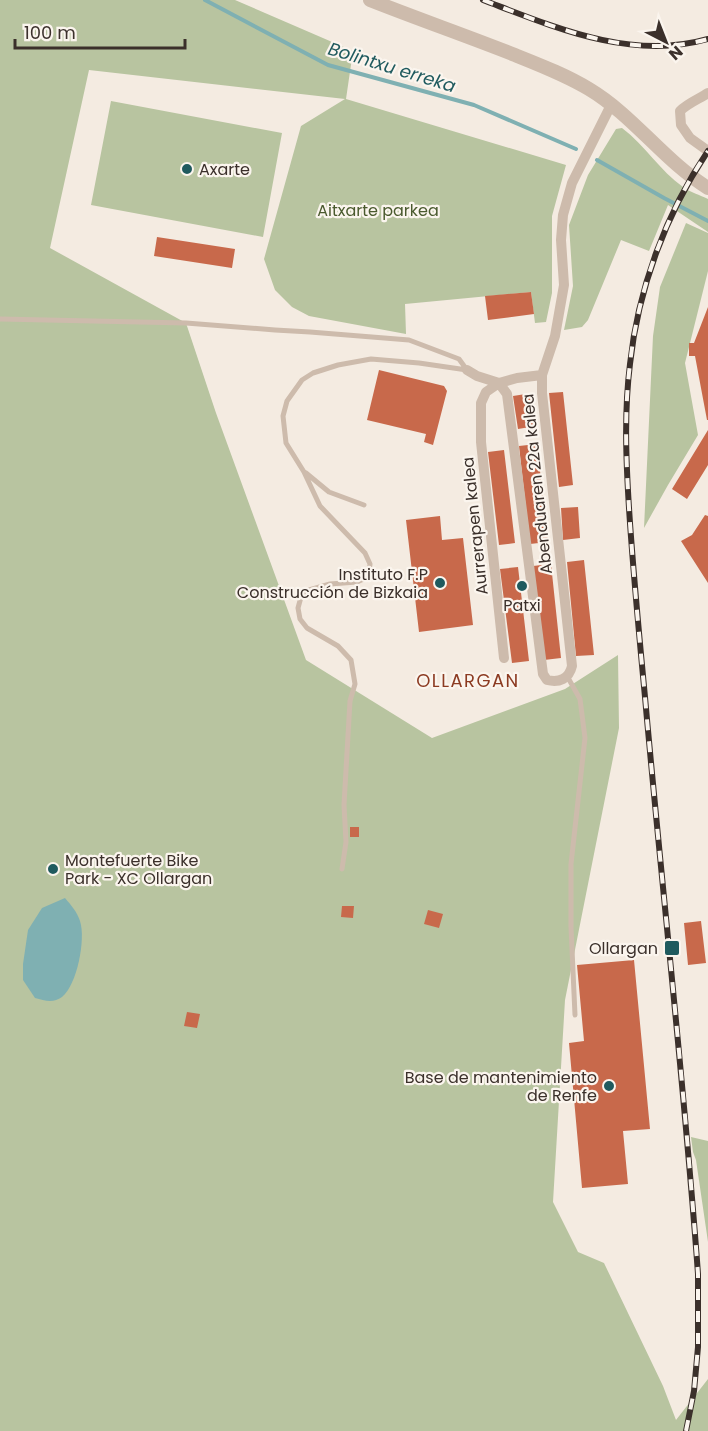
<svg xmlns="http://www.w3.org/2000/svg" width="708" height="1431" font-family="Poppins,sans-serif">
<rect width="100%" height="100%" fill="#f4ebe1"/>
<path fill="#b8c4a0" d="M0,0H235L353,51L346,99L566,165L552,216V293L546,322L535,323L531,292L405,304L406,334L309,316L292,307L275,290L264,259L301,126L345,99L89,70L50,248L186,323L216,413L306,660L432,738L565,689L618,655L619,728L565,1000L553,1202L578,1252L604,1263L663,1386L676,1420L708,1379V1431H0Z
M111,101L282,133L263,237L91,205Z
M622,128C645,145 660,171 683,187C690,192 700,195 708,199V232L668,205L649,251L621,240L588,320L582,327L564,330L573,286L569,225L588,175L616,129Z
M686,223L708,233V271L685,363L698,435L668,485L644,528L653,336L660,287Z
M691,1137L708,1141V1242L696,1160L693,1152Z"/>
<path fill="#7fb0b2" d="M65,898C71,905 77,912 80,921C86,939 77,985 62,997C54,1003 45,1001 35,998L23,980V964L28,930L42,908Z"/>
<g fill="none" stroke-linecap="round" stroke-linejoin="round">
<path stroke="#7fb0b2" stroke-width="4" d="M205,0L328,65L474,105L576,149
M597,160L664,198L708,221"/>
</g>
<path fill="#c8694b" d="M157,237L235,249L232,268L154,256Z
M531,292L534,314L488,320L485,296Z
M708,307V420H707L695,356H689V343H694Z
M379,370L444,386L447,391L433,445L424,442L426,434L367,420Z
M563,392L573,485L559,487L549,393Z
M532,393L536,426L518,429L513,396Z
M708,430V465L687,499L672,489Z
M537,444L548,542L530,544L519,446Z
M504,450L515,543L499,545L488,452Z
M578,507L580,538L563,540L561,508Z
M705,515L708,516V583L681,541L692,535Z
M440,516L442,540L463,538L473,625L419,632L406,520Z
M584,560L594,655L576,656L567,562Z
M551,564L561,658L544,660L533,566Z
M518,567L529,661L512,663L500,569Z
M350,827H359V837H350Z
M342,906H354L353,918L341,917Z
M428,910L443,914L439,928L424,924Z
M701,921L706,963L688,965L684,923Z
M634,960L650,1129L623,1131L628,1184L582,1188L569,1043L584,1041L577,965Z
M187,1012L200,1014L197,1028L184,1026Z"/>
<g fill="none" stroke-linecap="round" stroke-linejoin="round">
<path stroke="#cdbbac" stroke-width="5" d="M0,319L186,323L275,330L310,332L409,340L459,359L467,370
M306,473L329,492L364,505
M567,676L580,699L585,738L571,864V927L575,1015
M342,869L346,842L344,805L350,701L355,684L351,660L338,646L307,628L300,619L298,608L301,597L309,590L330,584L357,582L366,578L369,574L370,564L365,553L320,506L304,472L286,443L283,416L287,401L302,380L313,373L338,365L371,359L419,363L467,370"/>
<path stroke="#cdbbac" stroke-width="10" d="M708,93C699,99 688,103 680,111L681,125L690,138L708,151
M467,370L477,376L499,383
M499,383L507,394L543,674L547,680C559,683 569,679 572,666L542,393V375L555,336L564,285L561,240L563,215L572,183L611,105
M504,658L481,442V403L486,392L499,383L517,378L542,375"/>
<path stroke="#cdbbac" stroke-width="14" d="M370,0C418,19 467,36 515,55C540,65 566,75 589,89C634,116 664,161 708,188"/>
<g stroke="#3b302b" stroke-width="6">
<path id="rail" d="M483,0C554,27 631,61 708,39
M686,1431L694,1391L698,1347V1274C684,1081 662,889 645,697C639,634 633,571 629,508C626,460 624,412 630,364C638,289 666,213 708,151"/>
</g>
<use href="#rail" stroke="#fbf5ee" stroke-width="4" stroke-dasharray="11" stroke-linecap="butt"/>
</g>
<g fill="#1f5a5e" stroke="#fbf5ee" stroke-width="2">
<circle cx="187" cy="169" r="6"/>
<circle cx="440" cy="583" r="6"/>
<circle cx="522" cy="586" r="6"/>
<circle cx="53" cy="869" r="6"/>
<rect x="664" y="940" width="16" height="16" rx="3"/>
<circle cx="609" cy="1086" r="6"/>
</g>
<g text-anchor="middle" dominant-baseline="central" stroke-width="4.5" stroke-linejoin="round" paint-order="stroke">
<g font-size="16" fill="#3b302b" stroke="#fbf5ee" text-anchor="end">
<text x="199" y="169" text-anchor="start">Axarte</text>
<text x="428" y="574">Instituto F.P<tspan x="428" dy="18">Construcción de Bizkaia</tspan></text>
<text x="522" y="605" text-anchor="middle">Patxi</text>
<text x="65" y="860" text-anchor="start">Montefuerte Bike<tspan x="65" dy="18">Park - XC Ollargan</tspan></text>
<text x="658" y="948">Ollargan</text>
<text x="597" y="1077">Base de mantenimiento<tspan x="597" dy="18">de Renfe</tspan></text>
</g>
<g font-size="16" fill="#4a5a2e" stroke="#fbf5ee">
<text x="378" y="210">Aitxarte parkea</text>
</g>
<g font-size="16" fill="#3b302b" stroke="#fbf5ee">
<text transform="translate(537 484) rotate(-96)">Abenduaren 22a kalea</text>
<text transform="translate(475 526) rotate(-96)">Aurrerapen kalea</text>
</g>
<g font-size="18" font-style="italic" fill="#1f5a5e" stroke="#fbf5ee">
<text transform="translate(392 67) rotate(17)">Bolintxu erreka</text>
</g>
<g font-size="18" letter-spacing="1.5" fill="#8c3b22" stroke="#fbf5ee">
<text x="468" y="680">OLLARGAN</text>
</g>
</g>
<g transform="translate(666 42) rotate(138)" stroke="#fbf5ee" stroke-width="4.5" paint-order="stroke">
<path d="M0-4.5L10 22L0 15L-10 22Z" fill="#3b302b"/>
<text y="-9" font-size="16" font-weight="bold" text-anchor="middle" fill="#3b302b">N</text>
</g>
<path d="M15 39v9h170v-9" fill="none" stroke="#3b302b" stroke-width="3"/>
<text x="24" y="39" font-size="18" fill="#3b302b" stroke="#fbf5ee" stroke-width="4.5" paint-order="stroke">100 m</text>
</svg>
